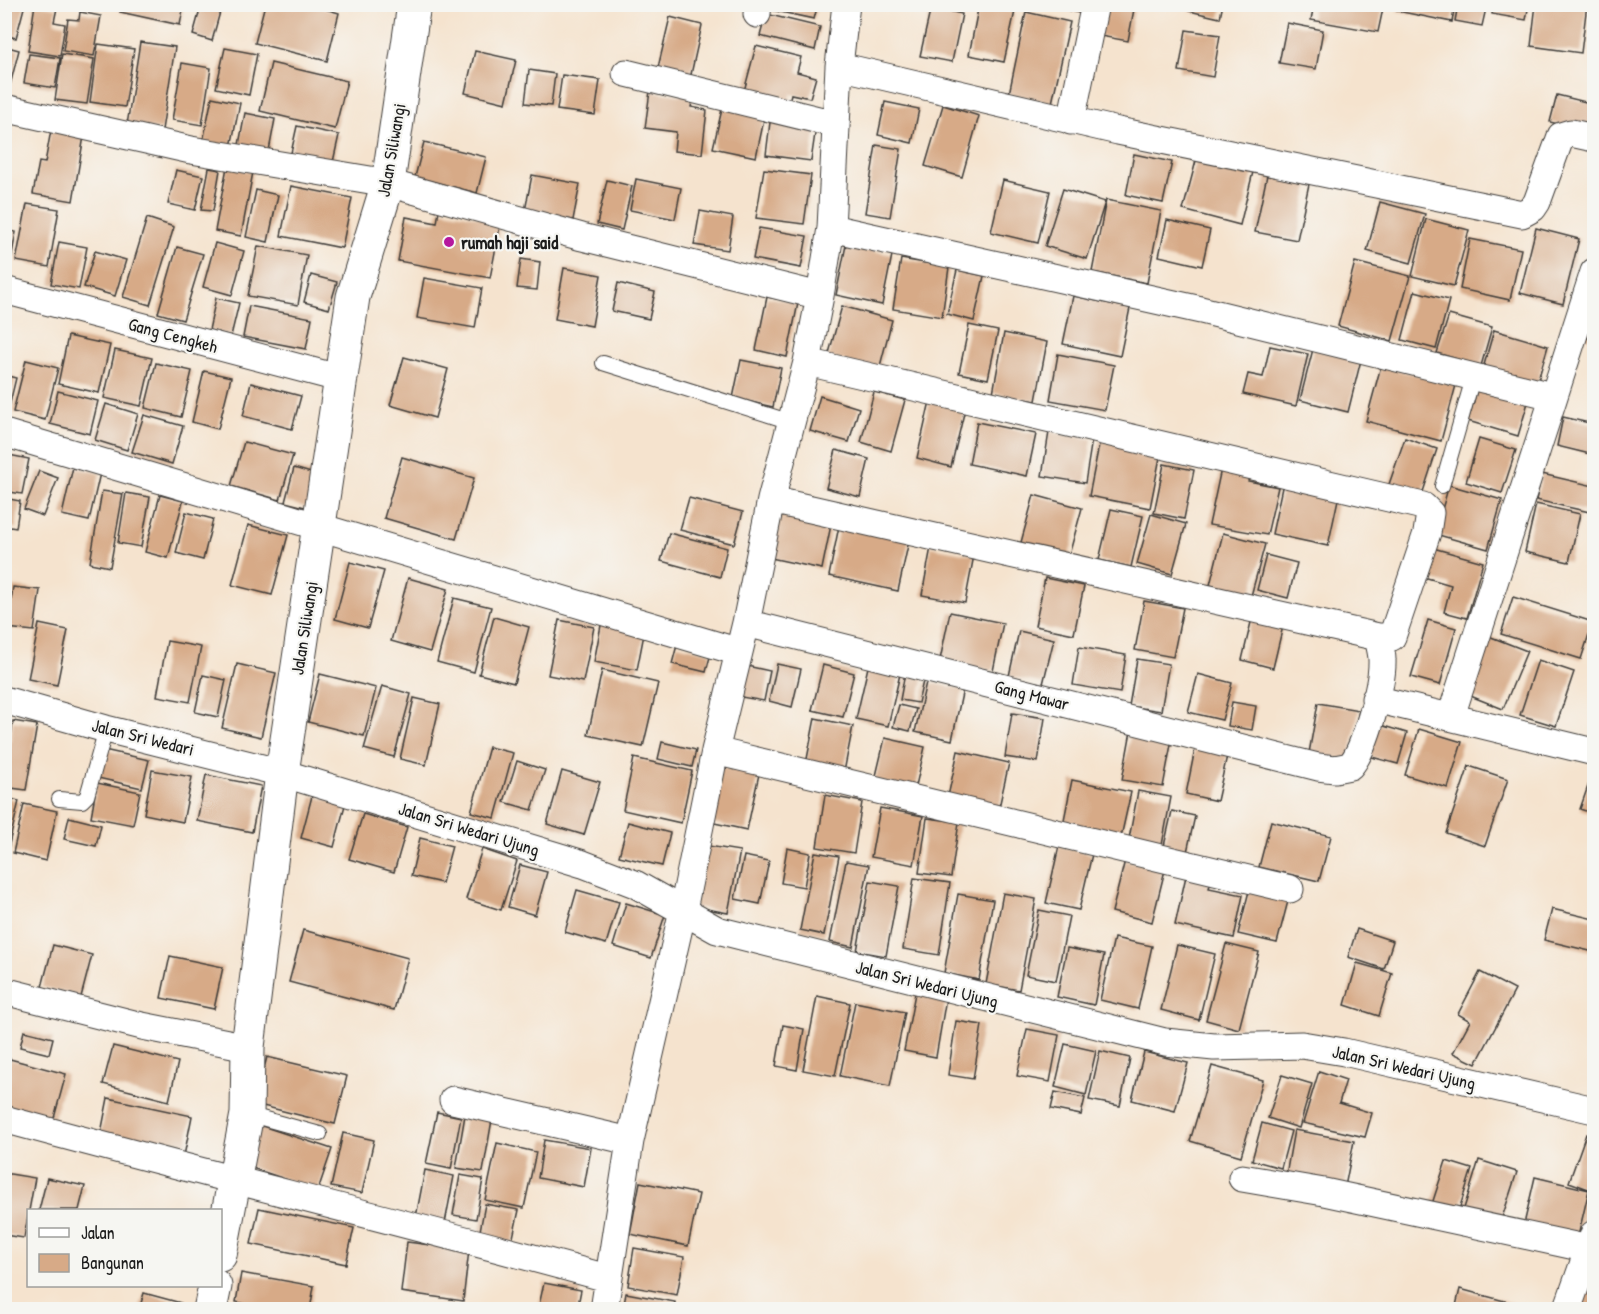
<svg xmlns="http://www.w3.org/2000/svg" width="1599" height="1314" font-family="'Patrick Hand',sans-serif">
<rect width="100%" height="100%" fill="#f6f6f2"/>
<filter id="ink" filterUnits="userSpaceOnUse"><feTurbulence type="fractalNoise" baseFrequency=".0167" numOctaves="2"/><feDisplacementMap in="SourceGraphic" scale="12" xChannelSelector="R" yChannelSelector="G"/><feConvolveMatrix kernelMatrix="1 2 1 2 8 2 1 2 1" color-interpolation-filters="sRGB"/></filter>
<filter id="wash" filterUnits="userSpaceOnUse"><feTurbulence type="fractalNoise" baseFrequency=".008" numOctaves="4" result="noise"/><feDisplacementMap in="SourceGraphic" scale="24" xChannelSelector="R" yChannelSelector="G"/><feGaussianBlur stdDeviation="1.35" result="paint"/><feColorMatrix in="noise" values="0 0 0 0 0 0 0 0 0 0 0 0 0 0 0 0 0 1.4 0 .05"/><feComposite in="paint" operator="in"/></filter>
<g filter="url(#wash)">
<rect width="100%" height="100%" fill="#f5e3ce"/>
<g id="blocks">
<path fill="#d7aa87" d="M4,4H25L16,38L4,35Z
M35,4L57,8L54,22L65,24L60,56L28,51Z
M102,4H184L180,25L120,12L121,10Z
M265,4H308L339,13L327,61L255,43Z
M763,4H818L814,19L762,8Z
M979,4L1015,11L1004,62L969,55Z
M1041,4H1086L1084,14Z
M1107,4H1135L1128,41L1100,36Z
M1190,4H1223L1220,18L1189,11Z
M1314,4H1384L1378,32L1311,20Z
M1398,4H1455L1452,22L1397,11Z
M1458,4H1487L1482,26L1455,21Z
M1493,4H1529L1526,20L1492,14Z
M1536,4H1587L1581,53L1531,46Z
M201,6L220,12L212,41L193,35Z
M931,7L962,14L952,62L920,56Z
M80,12L101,16L94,56L63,51L68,19L79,20Z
M1026,12L1070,22L1052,103L1009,94Z
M766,14L820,27L815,50L760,36Z
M670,17L702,25L690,79L657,72Z
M1287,23L1323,30L1316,69L1279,63Z
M1186,30L1220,35L1213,77L1179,71Z
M140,42L175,47L162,130L127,125Z
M98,44L134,49L125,107L90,102Z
M4,46L19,50L8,93H4Z
M756,46L801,57L797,72L816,77L810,98L791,94L788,106L743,95Z
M225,48L257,54L249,95L216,88Z
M475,51L516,60L506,103L465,93Z
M29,54L60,58L55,88L24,83Z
M62,54L94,59L87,104L55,100Z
M182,63L211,68L202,125L172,120Z
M271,63L347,81L335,129L260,111Z
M529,70L555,74L551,106L525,103Z
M562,75L600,80L595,115L557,110Z
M650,91L693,97L691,107L707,110L702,154L674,151L676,132L645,128Z
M1557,95L1594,104V133L1550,122Z
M212,97L240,103L231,147L203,142Z
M885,102L919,109L912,143L878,135Z
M723,105L765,115L756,157L713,148Z
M943,105L979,116L962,177L925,166Z
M245,113L275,119L268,156L238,150Z
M771,114L817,120L811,161L766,155Z
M297,126L339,135L333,162L291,153Z
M51,130L84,136L73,201L33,194L39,162L45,163Z
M424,142L486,157L477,193L415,177Z
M876,145L901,149L890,217L865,213Z
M1134,154L1172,162L1163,203L1126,195Z
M1197,157L1253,172L1240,225L1183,210Z
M227,167L253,172L241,236L215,231Z
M209,168L220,170L213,211L201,210Z
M764,169L811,175L804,224L756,218Z
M176,170L203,176L195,210L168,204Z
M532,175L580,184L573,220L525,211Z
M1267,175L1309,184L1297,240L1255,232Z
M636,179L681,188L675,219L630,210Z
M607,180L632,186L622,230L597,224Z
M1003,180L1050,191L1038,243L991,232Z
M291,186L352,198L342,248L281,236Z
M1063,189L1105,202L1087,259L1045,246Z
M256,190L278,195L268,242L246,237Z
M1106,200L1161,211L1147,283L1092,272Z
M1380,202L1425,214L1411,263L1367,251Z
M27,204L59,209L49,267L16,261Z
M439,210L501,221L490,278L398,261L406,217L437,223Z
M700,211L733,217L728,250L694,245Z
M147,218L174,227L150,305L123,297Z
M1426,219L1469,230L1454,286L1412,276Z
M1167,220L1210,230L1202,266L1159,256Z
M759,228L807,236L801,268L753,259Z
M1536,228L1579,239L1563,304L1520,293Z
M4,230L16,232L9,270L4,269Z
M1470,239L1521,249L1510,300L1460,289Z
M59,242L87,247L79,289L51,284Z
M215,243L244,251L232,295L203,287Z
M846,245L892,255L882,305L836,295Z
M258,246L307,255L298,305L248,296Z
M177,247L203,254L183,320L158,313Z
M95,251L126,260L115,296L84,287Z
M521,259L540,262L537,290L517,288Z
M901,259L949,267L942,317L893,309Z
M1355,262L1410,276L1392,341L1338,326Z
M564,268L601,275L592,326L555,319Z
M957,270L984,276L974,321L947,314Z
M311,275L337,282L329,309L304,302Z
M424,278L482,288L475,328L417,318Z
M618,283L655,292L649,319L612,311Z
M1415,291L1449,300L1436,349L1402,340Z
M1073,296L1130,308L1120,356L1063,344Z
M767,297L798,303L787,357L756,350Z
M216,298L239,303L231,336L209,330Z
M249,306L312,318L306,349L243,337Z
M842,306L892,320L879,370L828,357Z
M1594,309V340L1585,337Z
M1449,315L1492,327L1481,366L1437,353Z
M969,325L998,331L988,379L959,373Z
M1494,330L1548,346L1536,387L1482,372Z
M1004,333L1047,342L1036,401L993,393Z
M68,336L110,345L99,393L58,384Z
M1270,346L1308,354L1296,406L1243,394L1248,374L1263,377Z
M1313,349L1361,360L1348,412L1300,400Z
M115,350L152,358L141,406L104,398Z
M1058,354L1114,365L1105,410L1050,400Z
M404,357L448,369L435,418L390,405Z
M26,360L58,368L45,420L13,412Z
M741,360L781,368L773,407L733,398Z
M156,363L192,371L181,417L145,408Z
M1381,366L1456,385L1441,441L1366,421Z
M204,371L231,377L218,429L192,422Z
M4,375L16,378L8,411L4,410Z
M251,383L301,396L292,429L243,416Z
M1479,384L1529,399L1518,436L1468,421Z
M58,391L98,401L90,434L50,424Z
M874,392L905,400L891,451L861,442Z
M820,396L859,408L849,442L810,431Z
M930,401L965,409L951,467L917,458Z
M106,404L138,414L127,450L95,440Z
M144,415L183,426L172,464L132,452Z
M1563,417L1594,424V455L1557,446Z
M977,422L1036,434L1027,476L969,464Z
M1049,432L1092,439L1085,483L1042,476Z
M1405,438L1437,449L1420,501L1387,490Z
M1479,439L1516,450L1502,493L1466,482Z
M1100,440L1161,452L1150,508L1089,496Z
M244,442L293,455L280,500L231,486Z
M836,450L869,459L860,497L826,488Z
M4,454L29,459L22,494L4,491Z
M402,457L474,478L456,539L384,518Z
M1164,464L1194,470L1184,519L1154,513Z
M1222,464L1251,470L1248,481L1278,487L1267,535L1209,525Z
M73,467L100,473L89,521L62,515Z
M294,468L318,475L309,508L285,502Z
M39,471L58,478L43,516L24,509Z
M1542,474L1594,486V513L1536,500Z
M1284,478L1340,490L1328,546L1272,534Z
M1449,485L1502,500L1488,549L1435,534Z
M102,491L123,494L110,567L90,563Z
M126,493L150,497L141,547L118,543Z
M160,495L183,501L168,558L145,552Z
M1034,495L1082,508L1068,559L1020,546Z
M4,498L20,501L16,528L4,526Z
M689,498L743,512L734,544L680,530Z
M1536,504L1580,514L1569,562L1525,552Z
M777,508L832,520L822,569L766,557Z
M1111,509L1143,516L1131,567L1099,560Z
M186,512L213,519L203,560L176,553Z
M1151,514L1186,524L1172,574L1137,564Z
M840,521L910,536L898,591L829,576Z
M248,525L288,535L272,595L232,585Z
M669,533L727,548L720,577L661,561Z
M1223,533L1265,544L1251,596L1210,585Z
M1426,546L1483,562L1467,618L1444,612L1451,585L1417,575Z
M931,547L974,555L965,603L922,595Z
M1266,555L1297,563L1288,598L1257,590Z
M350,562L384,571L368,628L335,619Z
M408,578L448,589L430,652L391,641Z
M1045,578L1084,586L1074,634L1035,626Z
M13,587L40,590L34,631L7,628Z
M1513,597L1593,622L1581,659L1501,634Z
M454,598L491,607L474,672L437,662Z
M1144,601L1183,608L1173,657L1135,650Z
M950,612L1003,623L993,671L940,660Z
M494,617L529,627L514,683L479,674Z
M1252,618L1283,626L1273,668L1242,660Z
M559,620L594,627L583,682L548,675Z
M602,620L645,629L637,670L594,662Z
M1428,620L1456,628L1440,685L1411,677Z
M39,624L68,630L57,685L28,679Z
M1019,631L1054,639L1043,684L1009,676Z
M1486,635L1527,651L1503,709L1463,693Z
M167,641L201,647L190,702L157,696Z
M677,645L711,653L706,672L672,664Z
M1079,647L1126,655L1120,693L1073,685Z
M1137,659L1169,664L1161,711L1129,706Z
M1538,660L1574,672L1556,726L1520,715Z
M237,664L276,673L261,737L222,728Z
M777,664L801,669L792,707L769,701Z
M823,665L854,673L843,717L812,710Z
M747,666L770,671L764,701L741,697Z
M868,667L900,674L888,726L856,719Z
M602,670L658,683L643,747L588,735Z
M905,673L924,677L918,703L900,700Z
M320,674L376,688L364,736L308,722Z
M1198,674L1232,683L1222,720L1188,712Z
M203,675L226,680L218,717L195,712Z
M926,682L963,689L952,740L915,732Z
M382,686L411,694L394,757L364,749Z
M414,698L440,704L426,765L400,759Z
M1232,702L1256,706L1252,730L1228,726Z
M1318,703L1359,710L1349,760L1309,753Z
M899,705L916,709L910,731L893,727Z
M1012,713L1045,718L1038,762L1005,757Z
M815,718L853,726L844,772L806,764Z
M13,721L37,725L26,790L4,787Z
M1377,724L1407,733L1398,764L1368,756Z
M1419,729L1462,742L1448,788L1405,775Z
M1131,731L1172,739L1163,787L1122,780Z
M885,738L925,747L915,790L875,780Z
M662,742L696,750L692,767L658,759Z
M1196,744L1228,751L1217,801L1186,794Z
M489,747L513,753L495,818L471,812Z
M104,750L149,760L142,788L98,778Z
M958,751L1009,763L998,812L947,801Z
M634,758L692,771L681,823L623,810Z
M517,761L545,770L532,810L504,802Z
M717,766L759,774L747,830L705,821Z
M1469,766L1508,779L1485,846L1446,833Z
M1594,769V814L1580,809Z
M152,770L192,777L183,822L144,814Z
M562,771L600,782L584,835L547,824Z
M206,775L261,786L252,832L197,821Z
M1072,780L1131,792L1121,837L1063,825Z
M97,783L140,792L133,825L91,817Z
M1138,791L1171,797L1162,845L1129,839Z
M825,795L862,802L854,853L817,847Z
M312,796L345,805L334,847L301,838Z
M4,797L19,801L7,853L4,852Z
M24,804L57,811L46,861L13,853Z
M880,808L923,816L914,865L871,857Z
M1172,811L1195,816L1187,852L1164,846Z
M363,814L407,827L394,872L349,859Z
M69,817L101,825L96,846L64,839Z
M927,818L959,822L951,877L919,873Z
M1271,821L1331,836L1319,881L1259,867Z
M628,822L670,833L662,866L619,856Z
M420,838L452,846L442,883L411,876Z
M702,845L740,851L728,913L691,906Z
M1059,846L1092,854L1079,910L1046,903Z
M787,848L810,853L804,887L781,883Z
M482,849L517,861L501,910L466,899Z
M815,852L839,856L824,935L800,930Z
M744,856L769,861L760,904L735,899Z
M1125,860L1165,870L1152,922L1112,912Z
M846,861L869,865L853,947L830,942Z
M520,865L547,872L535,915L508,907Z
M1186,876L1211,881L1209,888L1243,895L1234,938L1175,925Z
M914,878L950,883L939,955L903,949Z
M870,881L899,886L886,956L857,951Z
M577,890L619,902L606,944L565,932Z
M1249,891L1288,901L1277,943L1238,934Z
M1003,893L1036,899L1019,990L986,984Z
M958,894L993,900L979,980L944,973Z
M626,903L665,915L651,958L613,946Z
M1552,909L1594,919V952L1544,940Z
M1039,910L1069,916L1056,981L1026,975Z
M1357,929L1393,941L1384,969L1348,957Z
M303,930L408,958L394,1010L289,982Z
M1114,938L1152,946L1138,1009L1100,1000Z
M1226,944L1259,952L1239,1029L1206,1020Z
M53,945L92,955L81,997L42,987Z
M1177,945L1215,954L1199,1020L1161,1010Z
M1067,948L1104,955L1094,1005L1057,997Z
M170,956L223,967L214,1009L161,998Z
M1357,963L1392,973L1379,1016L1345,1005Z
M1480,972L1515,990L1476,1064L1453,1053L1470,1021L1458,1014Z
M915,993L946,998L936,1057L904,1051Z
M817,996L850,1003L835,1076L803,1070Z
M855,1002L905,1012L890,1086L840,1076Z
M956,1021L982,1025L973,1079L948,1075Z
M783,1025L804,1029L797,1070L776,1066Z
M1027,1029L1059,1035L1050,1082L1017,1076Z
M24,1031L53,1038L49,1054L20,1047Z
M1065,1044L1096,1051L1086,1095L1055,1087Z
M113,1046L178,1062L169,1101L103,1084Z
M1100,1051L1130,1058L1120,1106L1089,1100Z
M1144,1052L1188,1063L1175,1111L1132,1100Z
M267,1057L347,1076L335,1124L255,1104Z
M10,1059L66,1074L51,1129L4,1117V1080Z
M1212,1066L1263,1080L1241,1156L1190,1141Z
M1319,1071L1346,1080L1339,1103L1372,1113L1365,1137L1303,1123Z
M1282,1075L1312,1084L1299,1128L1268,1118Z
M1055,1092L1085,1098L1081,1115L1051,1109Z
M108,1098L192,1116L183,1161L99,1143Z
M466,1109L493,1114L483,1172L456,1168Z
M437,1112L461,1117L451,1169L426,1164Z
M1262,1123L1291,1131L1281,1168L1252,1160Z
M259,1125L332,1149L318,1190L246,1166Z
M1294,1130L1354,1141L1344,1192L1285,1181Z
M343,1133L374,1140L362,1193L331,1187Z
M1586,1134L1594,1137V1191L1569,1182Z
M544,1140L591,1148L584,1187L538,1178Z
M497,1143L536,1152L524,1208L485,1200Z
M1479,1160L1517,1172L1499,1227L1462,1215Z
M1446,1161L1472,1169L1458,1213L1432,1204Z
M425,1170L454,1176L445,1223L416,1217Z
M4,1173L35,1178L24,1238L4,1235Z
M460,1175L483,1179L476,1219L453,1215Z
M1535,1177L1589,1190L1576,1245L1522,1233Z
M47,1178L85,1186L79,1210H39Z
M640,1182L699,1194L688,1246L630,1234Z
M485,1204L519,1210L512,1242L479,1236Z
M259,1208L354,1228L346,1264L251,1244Z
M407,1242L469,1250L463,1301L401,1292Z
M634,1248L684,1257L677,1295L628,1286Z
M1594,1259V1308L1581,1304Z
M241,1273L314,1286L310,1310H277L236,1302Z
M544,1283L581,1290L577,1310H538Z
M1460,1289L1534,1309V1310H1455Z
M144,1293L181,1303L179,1310H139Z
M626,1293L675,1302L674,1310H623Z"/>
</g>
</g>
<g filter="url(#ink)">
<use href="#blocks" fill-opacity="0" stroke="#3d3a37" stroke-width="1.5"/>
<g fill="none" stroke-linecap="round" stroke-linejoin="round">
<g stroke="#3d3a37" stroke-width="16">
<path id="service" d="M603,363L791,422
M1442,486L1473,378
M59,799L82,801L87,796L106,729
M247,1114L320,1134"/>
</g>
<g stroke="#3d3a37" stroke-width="29">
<path id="minor" d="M757,14L758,4
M839,66L1118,131L1522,214L1533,208L1537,202L1561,136L1571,133L1594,138
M626,73L835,124
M4,108L191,150L388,183L582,237L820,296
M1071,121L1095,4
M831,228L1201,310L1552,396
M4,290L342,379
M807,362L1423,506L1430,513L1427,533L1392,637H1378
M4,433L739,652
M746,623L1318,767L1335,769L1350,766C1365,750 1383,683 1382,660C1382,652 1379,644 1378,637L771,500
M1375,699L1594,752
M4,700L106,729L282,773L583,864L635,884L717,930L1165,1042L1214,1047L1302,1045L1344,1052L1594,1110
M1451,716L1594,272
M715,751L1290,889
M4,991L142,1026L248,1047
M453,1100L630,1141
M4,1119C205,1174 407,1223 607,1278
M1242,1178L1324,1192L1589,1249
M604,1310L630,1141L683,910L715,751L746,623L771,500L807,362L820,296L831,228L839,66L846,4
M1567,1310L1594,1234"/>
</g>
<g stroke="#3d3a37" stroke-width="35">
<path id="tertiary" d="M220,1255L247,1114L248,1047L282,773L353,297L388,183L414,4
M210,1310L215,1286"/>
</g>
<use href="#service" stroke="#fff" stroke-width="14"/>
<use href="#minor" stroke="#fff" stroke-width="27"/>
<use href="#tertiary" stroke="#fff" stroke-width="33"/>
</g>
</g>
<circle fill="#b5179e" stroke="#f6f6f2" stroke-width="2" cx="449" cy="242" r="6"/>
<g text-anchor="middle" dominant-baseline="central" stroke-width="4.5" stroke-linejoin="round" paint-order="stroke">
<g font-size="18" fill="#1c1c1c" stroke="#f6f6f2">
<text transform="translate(391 150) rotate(-80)">Jalan Siliwangi</text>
<text transform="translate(173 335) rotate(15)">Gang Cengkeh</text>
<text transform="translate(304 628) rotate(-81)">Jalan Siliwangi</text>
<text transform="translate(1032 695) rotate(14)">Gang Mawar</text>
<text transform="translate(143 737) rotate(14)">Jalan Sri Wedari</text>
<text transform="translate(469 829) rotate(17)">Jalan Sri Wedari Ujung</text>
<text transform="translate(927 984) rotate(14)">Jalan Sri Wedari Ujung</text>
<text transform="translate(1404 1067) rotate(13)">Jalan Sri Wedari Ujung</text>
</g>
<g font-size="18" font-weight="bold" fill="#1c1c1c" stroke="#f6f6f2" text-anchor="start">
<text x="461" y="242">rumah haji said</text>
</g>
</g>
<rect width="1599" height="1314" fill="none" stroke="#f6f6f2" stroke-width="24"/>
<rect x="27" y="1209" width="195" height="78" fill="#f6f6f2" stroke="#9f9f9c" stroke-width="1.5"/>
<rect x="39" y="1228" width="30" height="9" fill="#ffffff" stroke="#9f9f9c" stroke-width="1.5"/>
<text x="81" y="1239" font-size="18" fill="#1c1c1c">Jalan</text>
<rect x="39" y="1254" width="30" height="18" fill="#d7aa87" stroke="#9f9f9c" stroke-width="1.5"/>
<text x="81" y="1269" font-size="18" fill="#1c1c1c">Bangunan</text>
</svg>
